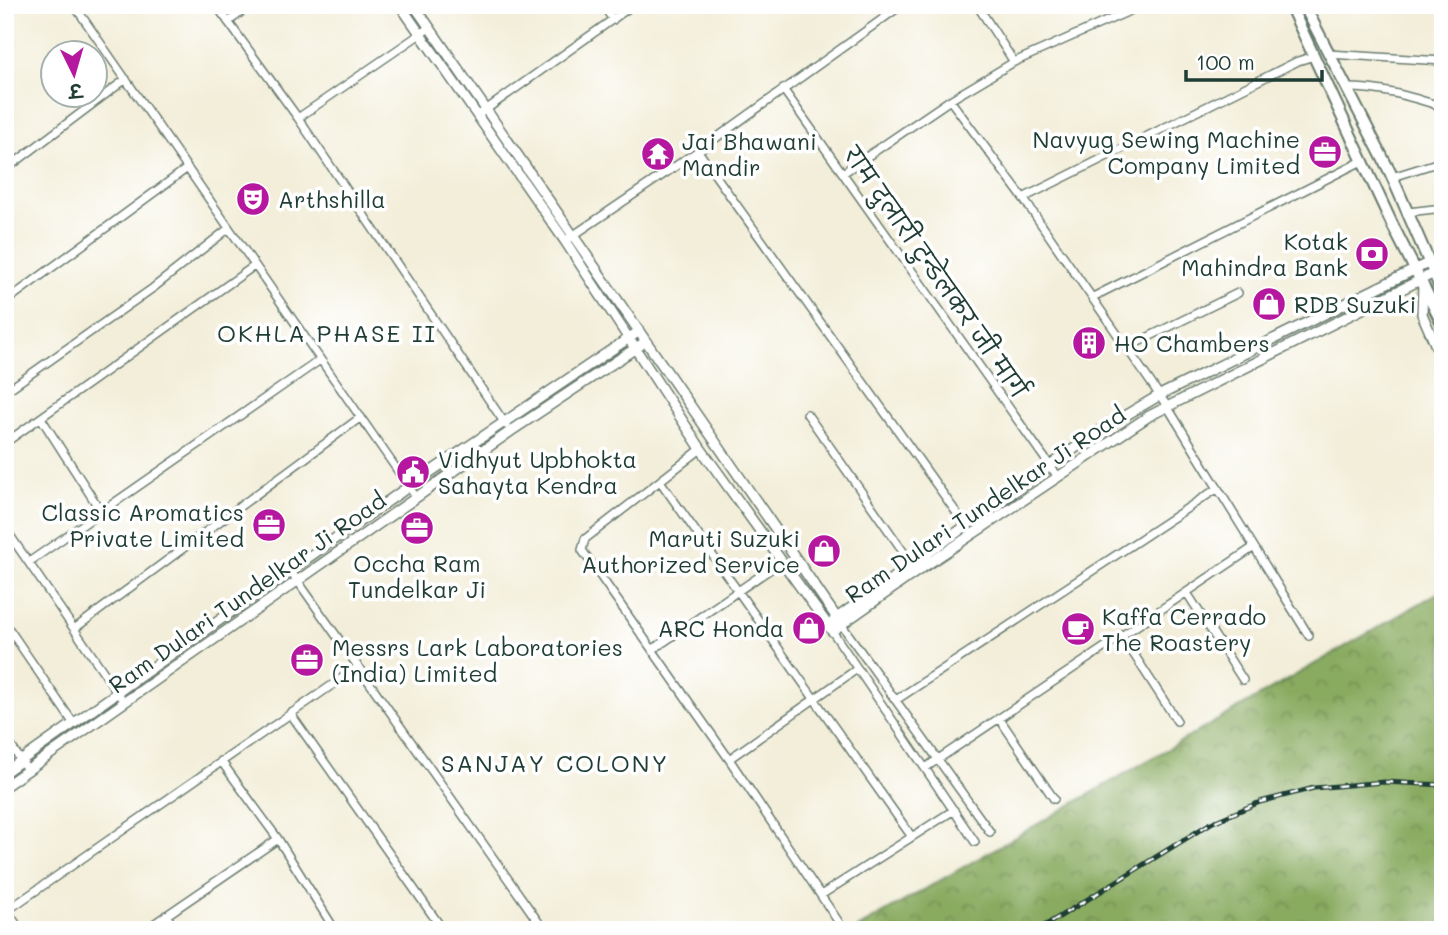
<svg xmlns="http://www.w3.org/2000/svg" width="1448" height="935" font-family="Mali,'Playpen Sans Deva',sans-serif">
<defs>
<pattern id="forest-crowns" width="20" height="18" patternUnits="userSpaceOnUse" patternTransform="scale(1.75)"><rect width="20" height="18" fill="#89ab60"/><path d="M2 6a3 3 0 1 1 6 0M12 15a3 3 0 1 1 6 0" fill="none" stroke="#6f8c50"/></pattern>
</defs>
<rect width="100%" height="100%" fill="#fff"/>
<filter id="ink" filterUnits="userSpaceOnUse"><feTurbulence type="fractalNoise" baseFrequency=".0143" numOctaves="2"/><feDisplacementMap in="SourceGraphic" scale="14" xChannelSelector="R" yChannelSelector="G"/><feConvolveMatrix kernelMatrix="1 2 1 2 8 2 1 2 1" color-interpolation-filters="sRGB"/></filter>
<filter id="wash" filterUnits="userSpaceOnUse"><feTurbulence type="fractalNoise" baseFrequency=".00686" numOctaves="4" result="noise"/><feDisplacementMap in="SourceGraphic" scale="28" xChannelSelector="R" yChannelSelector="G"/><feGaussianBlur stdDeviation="1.57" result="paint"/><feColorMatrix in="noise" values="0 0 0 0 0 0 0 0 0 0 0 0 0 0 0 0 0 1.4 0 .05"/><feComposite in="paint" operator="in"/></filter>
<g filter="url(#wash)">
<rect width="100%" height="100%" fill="#f3eed9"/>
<path fill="url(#forest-crowns)" stroke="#54744a" stroke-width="2" d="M1443,590V930H859L858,928Z"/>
</g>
<g filter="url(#ink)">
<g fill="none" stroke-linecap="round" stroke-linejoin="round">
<g stroke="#697b6e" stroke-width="10">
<path id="minor" d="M74,5L416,497
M216,5L298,118L506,425
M603,5L613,20
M977,5L1014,62
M228,22L251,5
M1328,54L1443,61
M1346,88C1382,88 1409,96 1443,107
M783,89L1058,477
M950,100L1023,198L1167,406L1309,636
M477,116L633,5
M298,118L429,28
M698,151L966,526
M5,170L126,79
M843,173L950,100L1014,62L1143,5
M1392,177L1443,161
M1023,198L1298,61L1314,56
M1408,212L1443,208
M565,241L698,151L902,5
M1093,297L1362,161
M5,302L186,169
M1128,347L1238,293
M5,392L153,288L228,229
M807,414L912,564
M41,418L102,513
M5,443L254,266
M701,449L585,539L582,550L729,759L844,930
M660,481L912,837
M5,528L124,702
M29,562L320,360
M290,570L544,930
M1187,593L1243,680
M5,623L74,724
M841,624L990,832
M74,629L361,417
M832,631L975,842
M1122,636L1177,721
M652,650L782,561
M896,700L1218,488
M290,713L443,930
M999,718L1054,799
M5,737L28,771
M729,759L857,669
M221,761L278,839L335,930
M925,768L1254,547
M821,895L954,810
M5,912L358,667
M166,915L176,930
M145,930L278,839"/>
</g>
<g stroke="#697b6e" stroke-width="12">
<path id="tertiary" d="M400,5L565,241L701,449L832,631L910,576L1149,416L1434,273
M414,5L841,624
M1423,285L1422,314L1443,362
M834,620L1099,431L1160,395L1430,262
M5,772L408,487L638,332
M5,786L511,431L645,342
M5,909L19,930"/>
</g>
<g stroke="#697b6e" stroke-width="14">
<path id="secondary" d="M1290,5L1392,224L1443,325
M1304,5L1390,172L1443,294"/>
</g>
<use href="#minor" stroke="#fff" stroke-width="7"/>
<use href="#tertiary" stroke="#fff" stroke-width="9"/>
<use href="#secondary" stroke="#fff" stroke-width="10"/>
<g stroke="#1f3d34" stroke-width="5">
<path id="rail" d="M1038,930L1211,823L1260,802L1314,788L1384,782L1443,785"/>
</g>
<use href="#rail" stroke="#fff" stroke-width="2.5" stroke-dasharray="8" stroke-linecap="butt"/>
</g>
</g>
<defs>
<g id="office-disc" transform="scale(1.75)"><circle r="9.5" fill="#b5179e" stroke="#fff"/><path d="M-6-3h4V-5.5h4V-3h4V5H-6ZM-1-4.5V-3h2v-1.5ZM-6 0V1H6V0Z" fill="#fff"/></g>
<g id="temple-disc" transform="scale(1.75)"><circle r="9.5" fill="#b5179e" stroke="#fff"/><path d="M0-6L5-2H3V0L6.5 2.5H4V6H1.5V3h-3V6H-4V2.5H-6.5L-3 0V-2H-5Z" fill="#fff"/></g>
<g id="theatre-disc" transform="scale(1.75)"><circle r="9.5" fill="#b5179e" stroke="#fff"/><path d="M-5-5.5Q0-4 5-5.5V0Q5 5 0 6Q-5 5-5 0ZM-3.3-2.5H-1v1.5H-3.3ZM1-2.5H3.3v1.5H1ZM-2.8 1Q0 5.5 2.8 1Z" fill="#fff"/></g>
<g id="bank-disc" transform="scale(1.75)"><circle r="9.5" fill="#b5179e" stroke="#fff"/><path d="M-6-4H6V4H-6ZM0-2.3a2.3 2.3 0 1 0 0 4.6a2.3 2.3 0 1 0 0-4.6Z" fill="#fff"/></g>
<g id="shop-disc" transform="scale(1.75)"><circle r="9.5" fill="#b5179e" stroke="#fff"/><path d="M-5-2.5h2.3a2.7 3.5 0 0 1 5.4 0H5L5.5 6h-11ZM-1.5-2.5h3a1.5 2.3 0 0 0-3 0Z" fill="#fff"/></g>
<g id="building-disc" transform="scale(1.75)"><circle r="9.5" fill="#b5179e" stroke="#fff"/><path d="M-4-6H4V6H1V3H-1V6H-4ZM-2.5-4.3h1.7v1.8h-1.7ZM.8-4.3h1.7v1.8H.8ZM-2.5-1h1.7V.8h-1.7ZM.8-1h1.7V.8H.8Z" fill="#fff"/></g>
<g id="civic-disc" transform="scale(1.75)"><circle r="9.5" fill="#b5179e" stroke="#fff"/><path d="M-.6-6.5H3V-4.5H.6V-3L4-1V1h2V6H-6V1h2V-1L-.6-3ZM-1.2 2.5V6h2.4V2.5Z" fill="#fff"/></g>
<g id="cafe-disc" transform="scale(1.75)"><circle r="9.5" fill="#b5179e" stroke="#fff"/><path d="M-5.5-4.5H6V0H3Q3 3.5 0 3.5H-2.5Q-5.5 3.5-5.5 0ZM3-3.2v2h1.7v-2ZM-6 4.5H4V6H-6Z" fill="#fff"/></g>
</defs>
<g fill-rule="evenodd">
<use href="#office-disc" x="1325" y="152"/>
<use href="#temple-disc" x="658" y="154"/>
<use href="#theatre-disc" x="253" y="199"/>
<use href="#bank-disc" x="1372" y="254"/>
<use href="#shop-disc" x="1269" y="304"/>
<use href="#building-disc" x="1089" y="343"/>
<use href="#civic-disc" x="413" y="472"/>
<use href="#office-disc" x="269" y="525"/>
<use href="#office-disc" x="417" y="528"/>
<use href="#shop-disc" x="824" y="551"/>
<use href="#shop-disc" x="809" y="628"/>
<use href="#cafe-disc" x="1078" y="629"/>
<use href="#office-disc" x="307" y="660"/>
</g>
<g text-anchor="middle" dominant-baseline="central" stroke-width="7" stroke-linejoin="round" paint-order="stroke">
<g font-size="23" fill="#1f3d34" stroke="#fff" text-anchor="start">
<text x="1300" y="139" text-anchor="end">Navyug Sewing Machine<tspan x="1300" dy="26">Company Limited</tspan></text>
<text x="682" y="141">Jai Bhawani<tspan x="682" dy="26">Mandir</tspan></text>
<text x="278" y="199">Arthshilla</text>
<text x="1348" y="241" text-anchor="end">Kotak<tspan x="1348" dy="26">Mahindra Bank</tspan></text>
<text x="1294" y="304">RDB Suzuki</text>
<text x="1114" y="343">HO Chambers</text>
<text x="438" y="459">Vidhyut Upbhokta<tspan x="438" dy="26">Sahayta Kendra</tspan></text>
<text x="244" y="512" text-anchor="end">Classic Aromatics<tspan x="244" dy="26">Private Limited</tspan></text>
<text x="800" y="538" text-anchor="end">Maruti Suzuki<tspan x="800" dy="26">Authorized Service</tspan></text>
<text x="417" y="563" text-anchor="middle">Occha Ram<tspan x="417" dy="26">Tundelkar Ji</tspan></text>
<text x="1102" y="616">Kaffa Cerrado<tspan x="1102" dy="26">The Roastery</tspan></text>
<text x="784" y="628" text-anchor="end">ARC Honda</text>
<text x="332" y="647">Messrs Lark Laboratories<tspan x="332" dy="26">(India) Limited</tspan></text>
</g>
<g font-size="23" fill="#1f3d34" stroke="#fff">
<text transform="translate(936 272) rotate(55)">राम दुलारी टुन्डेलकर जी मार्ग</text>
<text transform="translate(985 504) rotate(-34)">Ram Dulari Tundelkar Ji Road</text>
<text transform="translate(247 592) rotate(-35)">Ram Dulari Tundelkar Ji Road</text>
</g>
<g font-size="24" letter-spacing="2" fill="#1f3d34" stroke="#fff">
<text x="327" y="332">OKHLA PHASE II</text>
<text x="555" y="762">SANJAY COLONY</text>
</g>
</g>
<rect width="1448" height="935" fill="none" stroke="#fff" stroke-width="28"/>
<g transform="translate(74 74) rotate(175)"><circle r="33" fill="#ffffff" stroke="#a5b1ae" stroke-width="2"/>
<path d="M0-5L12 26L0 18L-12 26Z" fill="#b5179e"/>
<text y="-10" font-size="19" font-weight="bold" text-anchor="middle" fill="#1f3d34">उ</text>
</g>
<path d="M1186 70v10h136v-10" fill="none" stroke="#1f3d34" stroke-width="3.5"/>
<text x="1196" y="70" font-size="21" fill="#1f3d34" stroke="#ffffff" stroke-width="5" paint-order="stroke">100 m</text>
</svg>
